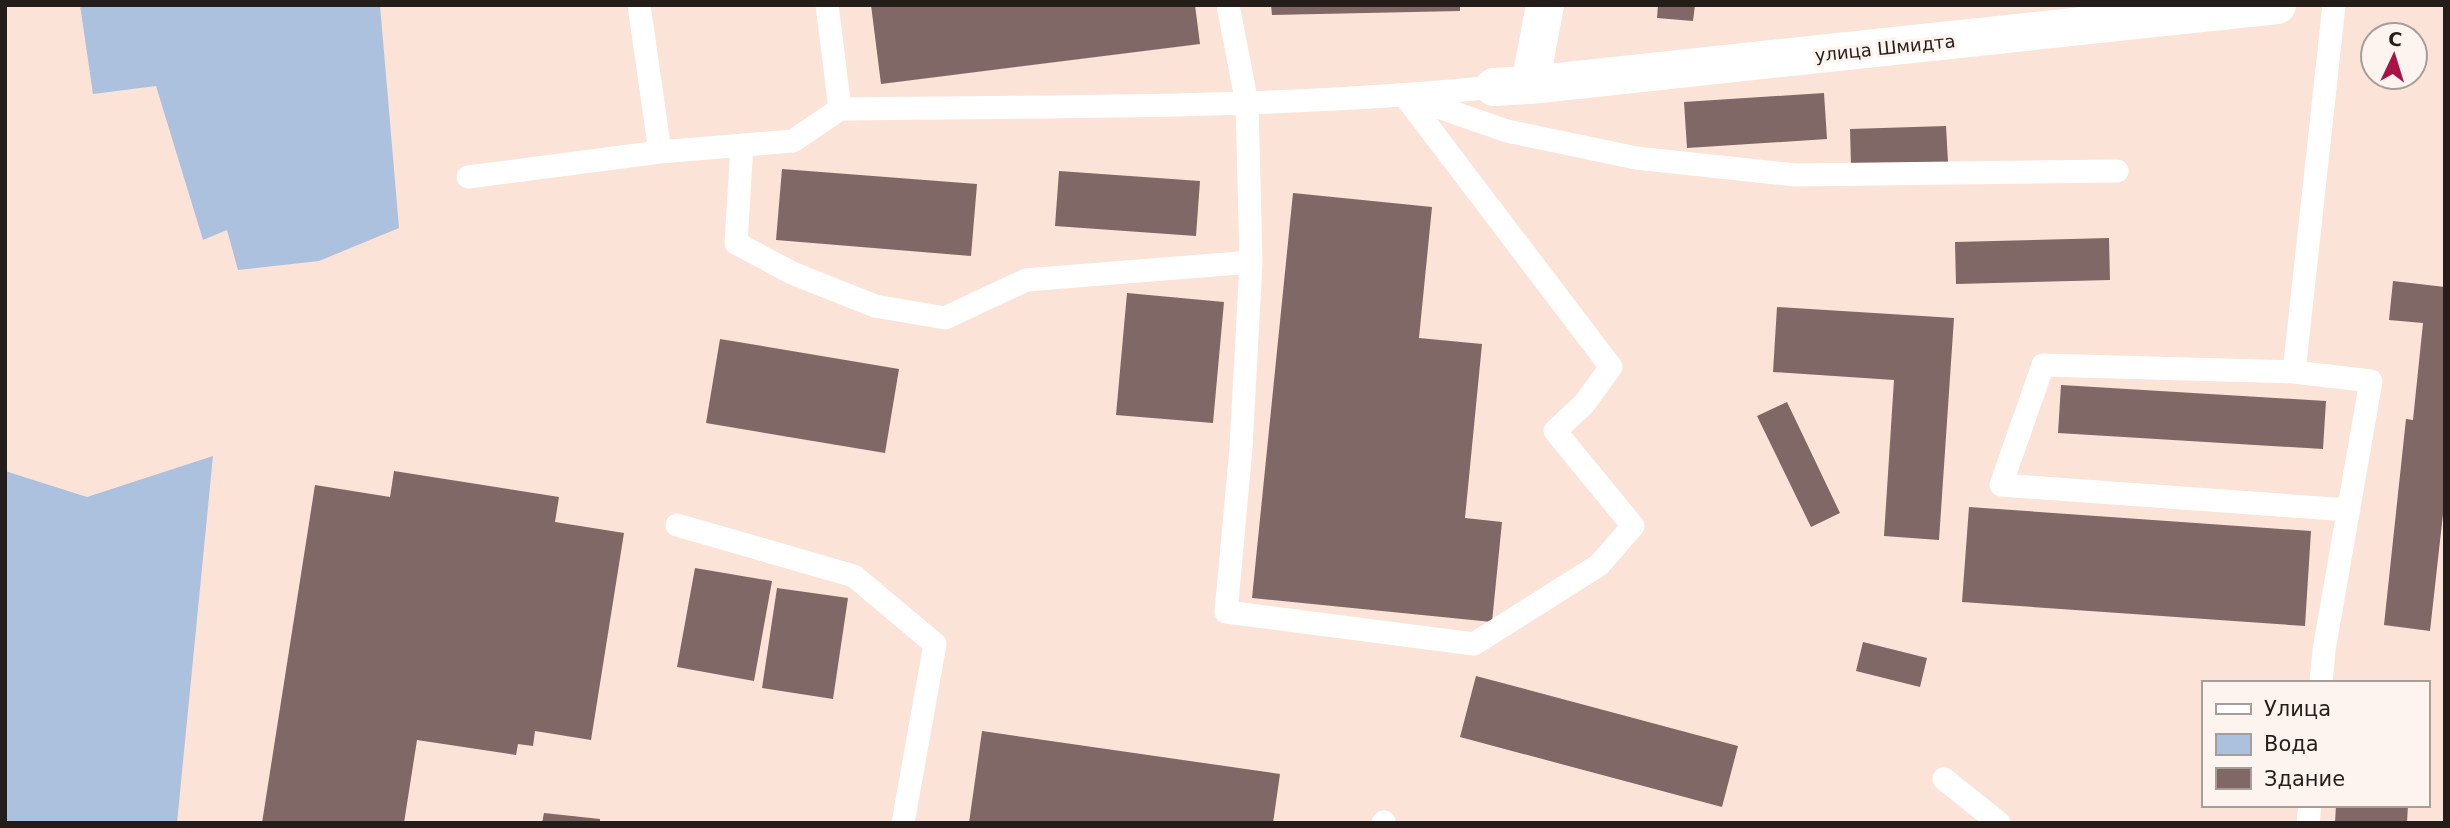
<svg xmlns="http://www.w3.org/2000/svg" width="2450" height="828" font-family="'DejaVu Sans',sans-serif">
<rect width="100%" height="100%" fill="#fbe3d8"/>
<path fill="#acc1de" d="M80,5H380L399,228L319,261L238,270L227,230L203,240L156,86L93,94Z
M213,456L177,823H5V471L87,497Z"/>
<path fill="#7f6866" d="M871,5H1195L1200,44L881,84Z
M1271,5H1460V11L1272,15Z
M1658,5H1695L1693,21L1657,18Z
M1824,93L1827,139L1687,148L1684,102Z
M1946,126L1948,162L1851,165L1850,129Z
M782,169L977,184L971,256L776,240Z
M1059,171L1200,181L1196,236L1055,226Z
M1293,193L1432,207L1419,338L1482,344L1465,518L1502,522L1492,622L1252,598Z
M2109,238L2110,280L1956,284L1955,242Z
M2393,281L2445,287V496L2430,631L2384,625L2406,419L2413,420L2423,323L2389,320Z
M1127,293L1224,302L1213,423L1116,415Z
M1777,307L1954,318L1939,540L1884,536L1894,380L1773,372Z
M720,339L899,369L885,453L706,423Z
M2061,385L2326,401L2323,449L2058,433Z
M1787,402L1840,513L1811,527L1757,416Z
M394,471L559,497L555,522L624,533L591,740L535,731L533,746L518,744L516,755L417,740L404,823H262L315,485L390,497Z
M1969,507L2311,531L2305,626L1962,602Z
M695,568L772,581L754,681L677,667Z
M777,588L848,598L833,699L762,688Z
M1863,642L1927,658L1920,687L1856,671Z
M1476,676L1738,746L1722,807L1460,737Z
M982,731L1280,774L1273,823H969Z
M2336,805H2408L2407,823H2335Z
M544,813L600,819V823H542Z"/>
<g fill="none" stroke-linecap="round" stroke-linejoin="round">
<path stroke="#fff" stroke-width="23" d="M639,5L660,152
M827,5L840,109
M1228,5L1247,104L1251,262L1241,448L1226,612L1474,644L1599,565L1633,526L1555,431L1584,404L1611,367L1405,96
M1412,98L1507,131L1636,158L1795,175L2117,171
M742,145L736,243L792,273L875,306L945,318L1026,280L1251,262
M468,177L660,152L793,141L840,109C1058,106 1277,109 1494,87
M2294,372L2334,5
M677,525L854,576L935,644L903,823
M2321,683L2324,650L2371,381L2294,372L2043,365L2001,485L2349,510
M1944,779L1999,823
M1383,823L1384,822
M2308,823L2310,805"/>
<path stroke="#fff" stroke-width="38" d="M1530,85L1545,5
M1494,87L1530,85L2277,5"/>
</g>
<g text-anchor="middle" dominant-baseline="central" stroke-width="6" stroke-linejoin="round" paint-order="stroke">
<g font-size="18" fill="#251d19" stroke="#fdf3ef">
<text transform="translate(1885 48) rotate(-6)">улица Шмидта</text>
</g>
</g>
<rect width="2450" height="828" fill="none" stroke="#251d19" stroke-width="14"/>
<rect x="2202" y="681" width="228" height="126" fill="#fdf3ef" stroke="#a79d99" stroke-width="2"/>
<rect x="2216" y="704" width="35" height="10" fill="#ffffff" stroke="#a79d99" stroke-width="2"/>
<text x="2264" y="716" font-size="21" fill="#251d19">Улица</text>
<rect x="2216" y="734" width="35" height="21" fill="#acc1de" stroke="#a79d99" stroke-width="2"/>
<text x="2264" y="751" font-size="21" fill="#251d19">Вода</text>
<rect x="2216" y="768" width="35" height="21" fill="#7f6866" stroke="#a79d99" stroke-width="2"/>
<text x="2264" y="786" font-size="21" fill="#251d19">Здание</text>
<g transform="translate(2394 56) rotate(4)"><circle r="33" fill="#fdf3ef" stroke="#a79d99" stroke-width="2"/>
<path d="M0-5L12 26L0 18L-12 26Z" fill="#a91447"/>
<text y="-10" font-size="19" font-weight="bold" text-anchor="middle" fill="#251d19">С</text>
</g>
</svg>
